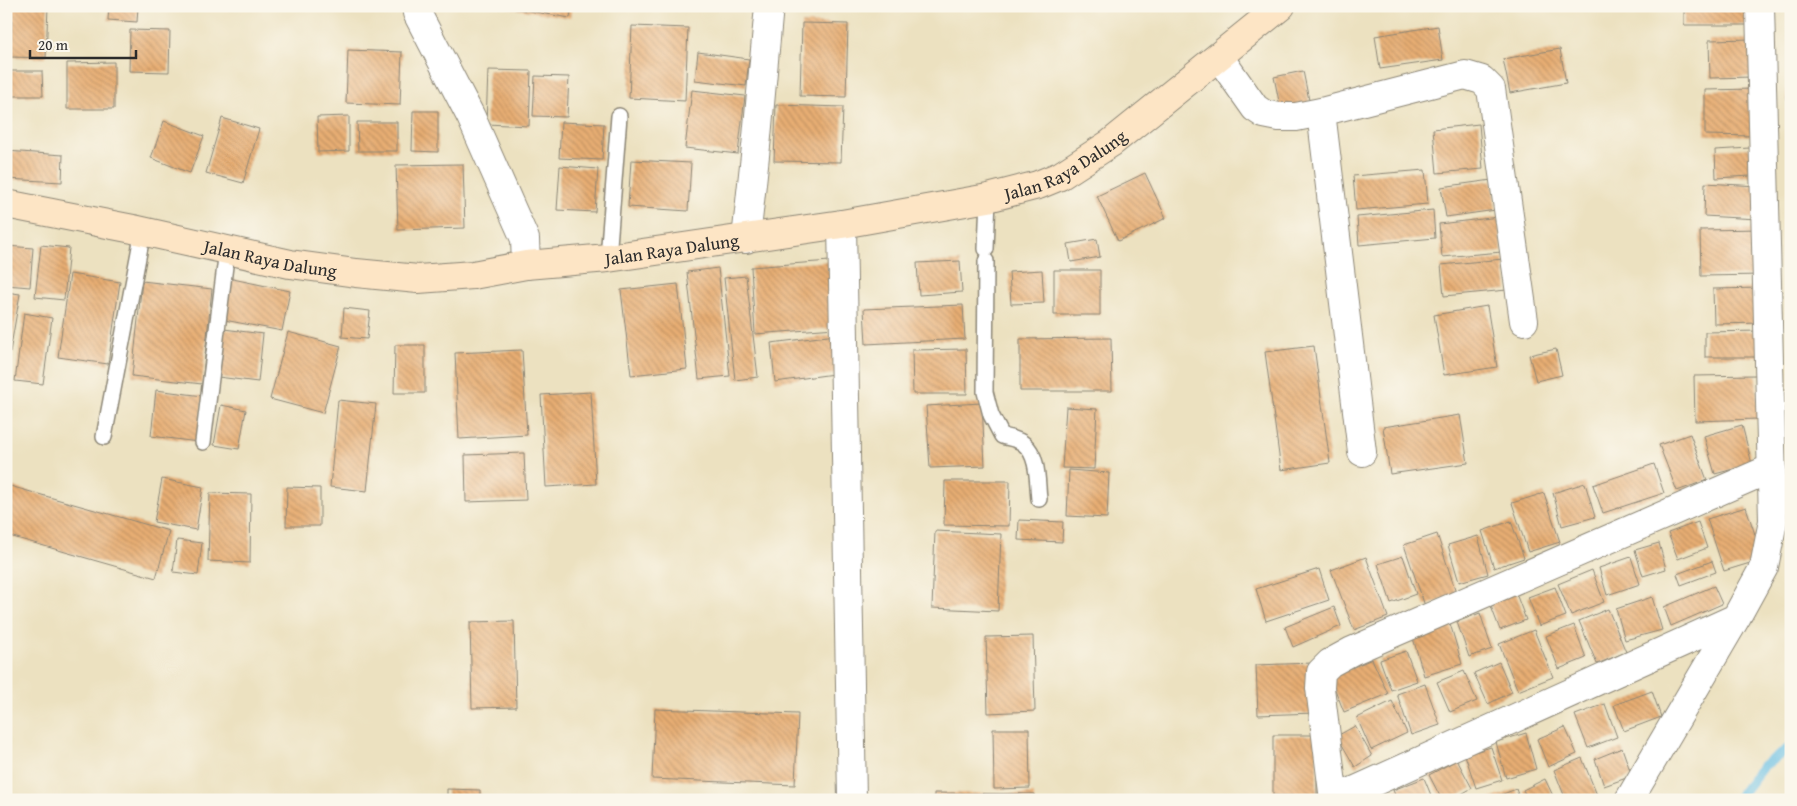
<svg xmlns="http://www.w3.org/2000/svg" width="1797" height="806" font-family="'Gentium Book Plus',serif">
<defs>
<pattern id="building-back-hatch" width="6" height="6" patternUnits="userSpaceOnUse" patternTransform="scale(1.25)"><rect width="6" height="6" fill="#e8ae73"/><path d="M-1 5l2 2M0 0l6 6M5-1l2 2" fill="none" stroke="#bc8e5f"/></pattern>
</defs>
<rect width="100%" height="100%" fill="#fbf7ec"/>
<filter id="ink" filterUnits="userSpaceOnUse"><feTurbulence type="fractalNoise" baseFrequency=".02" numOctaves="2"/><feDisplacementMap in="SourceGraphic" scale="10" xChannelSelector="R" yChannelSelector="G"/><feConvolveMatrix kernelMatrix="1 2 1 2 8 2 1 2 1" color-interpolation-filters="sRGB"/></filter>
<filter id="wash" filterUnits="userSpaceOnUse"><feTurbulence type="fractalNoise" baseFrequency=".0096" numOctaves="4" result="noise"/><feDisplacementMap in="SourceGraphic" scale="20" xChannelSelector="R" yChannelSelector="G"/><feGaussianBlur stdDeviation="1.12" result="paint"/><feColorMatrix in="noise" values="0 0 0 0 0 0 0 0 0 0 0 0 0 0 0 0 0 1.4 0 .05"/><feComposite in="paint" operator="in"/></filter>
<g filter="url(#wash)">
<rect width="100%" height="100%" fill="#ece1c0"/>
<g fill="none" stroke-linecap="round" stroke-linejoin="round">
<path stroke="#66bee3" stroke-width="10" d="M1737,800L1763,766L1791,747"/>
</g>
<g id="blocks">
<path fill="url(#building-back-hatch)" d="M12,6H48L46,58L10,57Z
M109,6H138L137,22L108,20Z
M500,6H572L570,18Z
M1684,6H1757L1758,25H1684Z
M802,23L848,24L846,97L800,96Z
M632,26L688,28L685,101L629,98Z
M1438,26L1443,60L1380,69L1375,36Z
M130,30L170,31L169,72L129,71Z
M1753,39V77L1710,78L1709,40Z
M1560,49L1566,83L1510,93L1503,59Z
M348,50L402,52L400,105L346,103Z
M698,52L749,59L746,86L695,80Z
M114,62V109H67V63Z
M1789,64H1791V100H1786Z
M488,70L531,71L529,126L486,124Z
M7,71H42L43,96H7Z
M1303,71L1310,105L1281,111L1274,77Z
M535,76L569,77L567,117L533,116Z
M1755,89V136L1705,135V90Z
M692,90L745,96L738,154L685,148Z
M776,105L843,107L841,162L774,161Z
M413,111H438V152L412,151Z
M349,116V151L318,152L317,117Z
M222,118L259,129L243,183L206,173Z
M164,121L204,136L190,173L151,158Z
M357,122H397V151H358Z
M561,122L604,124L602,160L559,158Z
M1479,124L1483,169L1437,173L1433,129Z
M1750,148L1751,176L1716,178L1715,150Z
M6,151L63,155L62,182L6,179Z
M631,160L691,163L688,211L628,207Z
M463,164L465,228L398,230L396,165Z
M560,166L598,169L595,212L557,210Z
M1425,170L1428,204L1356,210L1353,176Z
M1145,173L1166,218L1118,241L1097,196Z
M1492,180L1496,210L1446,217L1441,187Z
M1705,183L1758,186L1757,219L1704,216Z
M1433,210L1435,238L1359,245L1357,217Z
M1499,217L1502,252L1442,257L1439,224Z
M1763,229L1764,275L1701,276L1700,230Z
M1097,239L1100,257L1071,262L1068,244Z
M41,245L69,248L64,300L35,297Z
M6,246L33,248L30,287L6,285Z
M1503,259L1507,290L1444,296L1441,265Z
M830,261L835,328L755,334L751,267Z
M960,261L962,292L919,295L917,263Z
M718,268L730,376L699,379L687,272Z
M1042,270L1044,303L1011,304L1009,272Z
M1054,270H1100V315H1054Z
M70,274L120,282L108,364L58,357Z
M746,276L758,377L735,380L724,278Z
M228,278L290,291L282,331L219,319Z
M142,281L212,289L202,384L132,376Z
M678,284L687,369L631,375L621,290Z
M1762,288L1763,323L1714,324L1713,289Z
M6,292L20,294L10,352L6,351Z
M963,305L965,339L866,344L864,309Z
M1487,306L1497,367L1444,375L1434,315Z
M344,308L370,311L367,339L342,337Z
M24,313L52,318L43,384L15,381Z
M224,329L263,334L258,382L218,377Z
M1759,331V357H1705V332Z
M288,332L341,346L323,413L270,399Z
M836,335L841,373L775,382L771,343Z
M1111,338L1112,391H1020V339Z
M395,345H425V393H394Z
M1314,346L1330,463L1281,470L1265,352Z
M966,349L967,394H913L912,350Z
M1556,349L1562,375L1536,381L1529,355Z
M522,350L527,435L459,439L455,353Z
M1756,375L1758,419L1695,421L1694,376Z
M156,390L203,396L198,442L151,436Z
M591,392L596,484L546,487L541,395Z
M338,400L376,404L367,491L330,487Z
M982,403L985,466L930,468L926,406Z
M221,405L246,410L239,449L214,445Z
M1066,407L1097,409L1094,469L1062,468Z
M1460,415L1468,463L1390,474L1383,427Z
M1742,425L1752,464L1715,474L1704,436Z
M1690,434L1707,480L1677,491L1659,445Z
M524,453L526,500L466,502L465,455Z
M1654,464L1664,493L1603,513L1593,485Z
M1069,470L1109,473L1107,518L1067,516Z
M162,479L203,487L196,530L154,522Z
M945,481H1010L1009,526L944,525Z
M1585,483L1595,517L1562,526L1553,493Z
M10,486L169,531L156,578L6,535V497Z
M287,487L320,488V526H286Z
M210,493L251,494L250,563L208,561Z
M1544,493L1560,542L1528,552L1512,503Z
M1746,507L1763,559L1724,571L1707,519Z
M1019,520L1063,522L1062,542L1018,540Z
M1511,521L1524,558L1494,568L1482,531Z
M1698,522L1707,548L1678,559L1668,533Z
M935,531L1001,534L998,611L932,608Z
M1437,534L1457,595L1425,606L1404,545Z
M1478,536L1488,574L1459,582L1448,545Z
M177,540L202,543L198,575L173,572Z
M1659,543L1666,569L1643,576L1635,550Z
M1403,556L1416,594L1391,603L1378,564Z
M1366,557L1388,617L1354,630L1331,570Z
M1631,557L1640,584L1607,595L1599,568Z
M1712,561L1716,572L1681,585L1677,574Z
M1319,569L1329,600L1266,621L1256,589Z
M1592,570L1604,602L1571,615L1558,584Z
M1714,586L1722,604L1671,626L1664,607Z
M1555,587L1566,616L1539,626L1528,597Z
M1515,591L1526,620L1500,630L1489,601Z
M1652,597L1662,630L1625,640L1616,609Z
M1334,607L1341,626L1293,647L1285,627Z
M1608,609L1626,652L1597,664L1579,621Z
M1480,613L1492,649L1469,657L1457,622Z
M1449,620L1462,664L1424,676L1411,631Z
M514,621L516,707L472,708L470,622Z
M1574,625L1586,658L1559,669L1546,636Z
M1534,630L1553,677L1518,691L1499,644Z
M1033,636L1035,711L988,713L986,637Z
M1406,651L1417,681L1391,690L1380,660Z
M1372,659L1388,694L1344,712L1330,677Z
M1499,662L1512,692L1488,704L1474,673Z
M1313,663L1315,713L1258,715L1256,665Z
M1464,671L1477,701L1450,712L1437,682Z
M1425,684L1440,725L1411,735L1397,694Z
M1652,691L1661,717L1624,731L1614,705Z
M1392,701L1407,733L1371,750L1357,718Z
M1605,704L1617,737L1588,748L1575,715Z
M655,709L798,714L795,785L652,779Z
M1355,726L1372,756L1355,767L1337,736Z
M1565,727L1577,754L1548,767L1537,739Z
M993,729H1029L1030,788L994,789Z
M1526,733L1536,769L1506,778L1496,742Z
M1273,735H1317V796H1273Z
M1491,747L1502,780L1476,788L1465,755Z
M1622,748L1632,776L1604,786L1595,759Z
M1582,758L1599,800H1566L1554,770Z
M1457,760L1472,788L1451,800H1442L1429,775Z
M1424,778L1433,800H1397L1393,790Z
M1545,779L1555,800H1528L1523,790Z
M447,789L480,790V800H447Z
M1516,789L1520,800H1488Z
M934,793L1034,794V800H934Z"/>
</g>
</g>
<g filter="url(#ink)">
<use href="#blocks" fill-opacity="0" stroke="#8c8676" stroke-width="1"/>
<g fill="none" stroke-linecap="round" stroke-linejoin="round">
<g stroke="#8c8676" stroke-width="18">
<path id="lane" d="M986,249L988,198
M608,258L619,116
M986,261L985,392L991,415L1002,436C1009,438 1019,439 1024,444C1039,456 1037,482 1039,499
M104,437L143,231
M203,442L227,250"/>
</g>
<g stroke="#8c8676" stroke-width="30">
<path id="street" d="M416,6L417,13L471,117L525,239L526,265
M1219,57L1255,108L1264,114L1279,117H1296L1321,112L1465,75L1482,80L1491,89L1524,321
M1321,112L1362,452
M842,224L852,800
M746,239L757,137L769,6
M1334,800L1736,618L1764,567L1773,521L1760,6
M1334,800L1320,688L1321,672L1330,663L1352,651L1772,468
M1629,800L1736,618"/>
</g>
<g stroke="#8c8676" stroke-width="30">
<g id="secondary">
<path id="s1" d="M6,204L133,229L290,264L356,273L418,279L473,275L526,265L608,258L842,224L988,198L1038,185L1060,176L1111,143L1281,6"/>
</g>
</g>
<use href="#lane" stroke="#fff" stroke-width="15"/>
<use href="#street" stroke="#fff" stroke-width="28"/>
<use href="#secondary" stroke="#fde5c5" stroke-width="28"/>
</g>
</g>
<g text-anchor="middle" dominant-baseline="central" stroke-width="4" stroke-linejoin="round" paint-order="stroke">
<g font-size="18" fill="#2b2b2b" stroke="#fbf7ec">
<text stroke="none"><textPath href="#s1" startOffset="1080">Jalan Raya Dalung</textPath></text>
<text stroke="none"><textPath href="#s1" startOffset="675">Jalan Raya Dalung</textPath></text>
<text stroke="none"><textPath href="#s1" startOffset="270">Jalan Raya Dalung</textPath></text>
</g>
</g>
<rect width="1797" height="806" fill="none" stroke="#fbf7ec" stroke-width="25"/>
<path d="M30 50v8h106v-8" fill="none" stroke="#2b2b2b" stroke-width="2.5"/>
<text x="38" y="50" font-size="15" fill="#2b2b2b" stroke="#fbf7ec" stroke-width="4" paint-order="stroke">20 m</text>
</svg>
